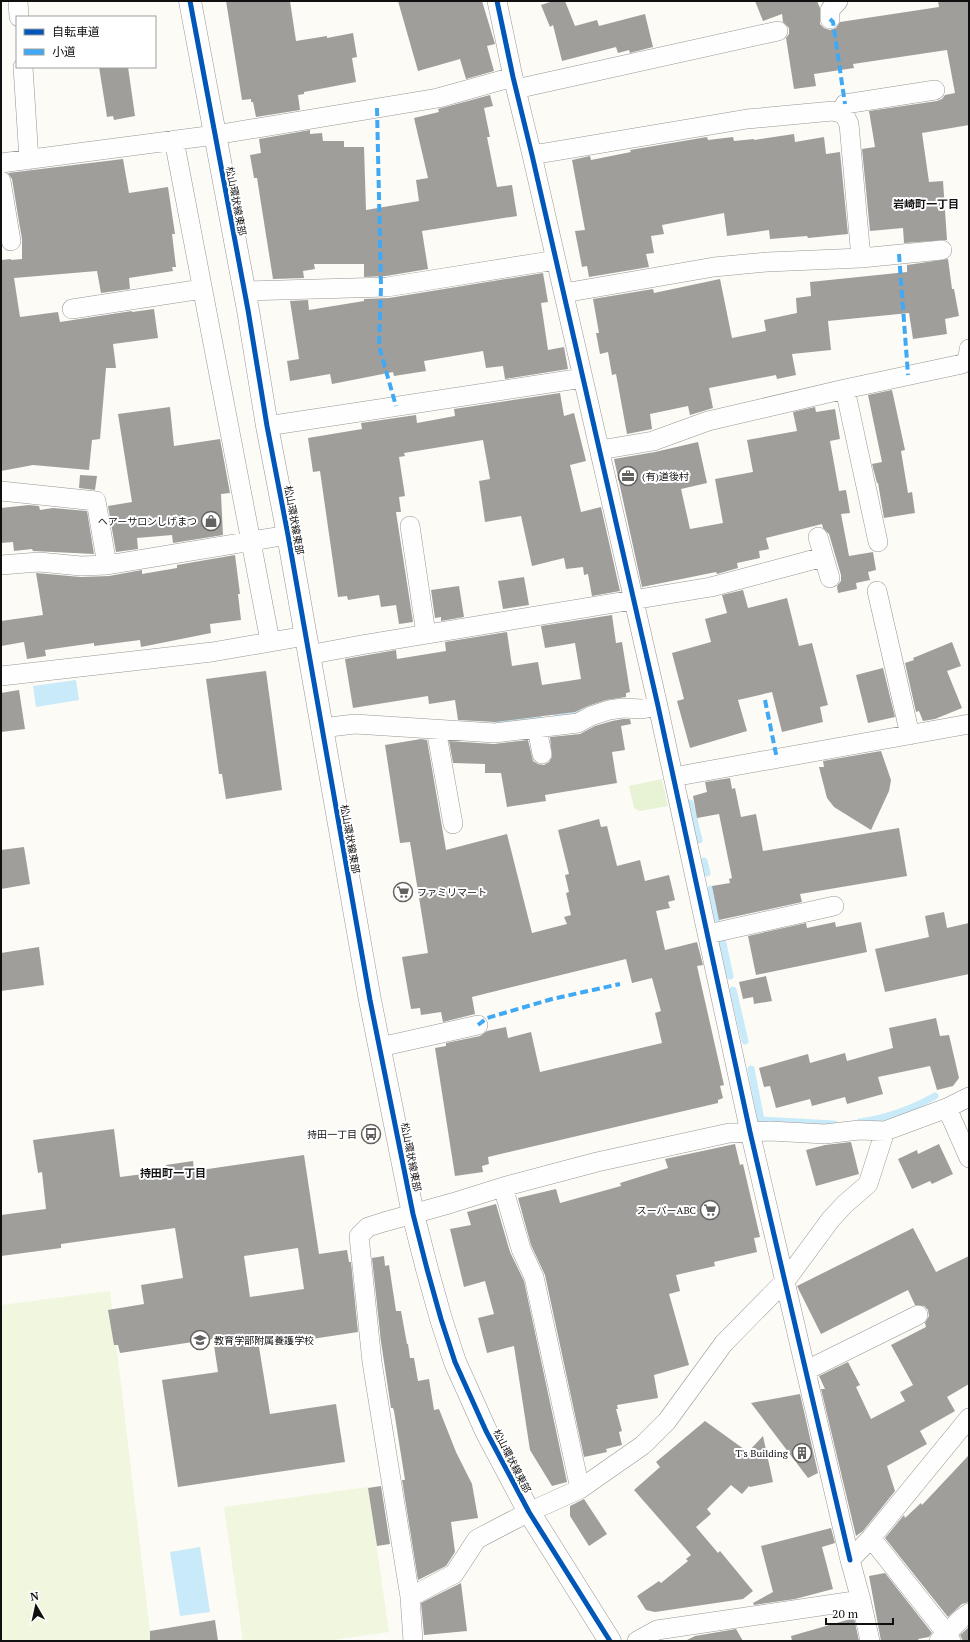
<svg xmlns="http://www.w3.org/2000/svg" width="970" height="1642" font-family="'PT Serif','Noto Sans JP',serif">
<rect width="100%" height="100%" fill="#fcfbf6"/>
<path fill="#e7f3d4" d="M662,779L668,806L640,811L634,808L629,786Z"/>
<path fill="#f0f7de" d="M110,1291L151,1640L1,1641V1305Z
M368,1487L389,1632L325,1641H243L224,1507Z"/>
<path fill="#c9eaf9" d="M76,680L79,700L36,707L33,686Z
M200,1547L210,1612L180,1616L170,1552Z"/>
<g fill="none" stroke-linecap="round" stroke-linejoin="round">
<path stroke="#c9eaf9" stroke-width="7" d="M557,715L577,712
M496,723L538,718
M690,803L699,840
M704,861L707,873
M711,889L717,918
M722,939L730,976
M733,990L745,1041
M751,1069L761,1120L834,1124
M860,1122C887,1118 912,1109 935,1096"/>
</g>
<path fill="#a09e9b" fill-rule="evenodd" d="M226,1H290L296,41L327,36V38L353,33L357,57L352,58L356,82L304,92V94L298,95L300,110L256,117L253,102H251V99L242,100Z
M398,1H482L495,44L487,46L494,71L466,79L460,59L418,71Z
M553,1H565L575,26L597,20L599,26L645,14L653,47L630,53L629,50L618,53L616,47L562,61L553,25L550,27L541,5Z
M755,1H817L820,8V24L824,28L830,30L836,28L840,22L939,7L938,1H969V125L922,133L929,182L943,181L947,240L904,243L903,228L870,231L862,149L875,147L869,111L937,101L942,99L945,95L955,93L947,50L853,64L854,68L814,74L816,86L794,89L786,38L789,34V28L783,22L782,14L763,21Z
M99,67H128L135,116L114,120L113,116L107,117Z
M490,95L493,106L484,108L490,137H487L497,187L512,185L517,216L422,231L428,269L386,276L364,277V264H314L315,269L303,271L304,278L273,279L257,178H254L250,155L261,153L259,139L310,130V134L322,133L323,141H344V147H364L366,210L419,201L416,180L428,178L414,118L439,112L438,109Z
M794,134L795,142L824,137L826,154L840,152L848,234L808,238L807,236L770,239L769,230L727,236L724,213L662,225L664,234L651,236L654,253L646,254L649,267L589,277L587,266L582,267L575,231L585,230L572,160L590,156L591,160L631,152L630,150L707,137L708,140L733,137L734,141L754,139V140Z
M123,159L129,193L168,187L175,234H172L176,267H172L173,271L129,278L130,289L101,293L97,271L14,278L20,317L58,312L60,322L132,311V312L154,309L158,338L113,344L116,368H106L100,439L92,440L89,470L33,465L1,471V260L11,259V260L22,259V239L18,216L12,179L8,173Z
M948,259L952,289H954L959,316L945,319L947,334L913,339L909,313L828,321L831,350L792,354L796,375L777,379L776,375L709,388L713,408L690,415L688,406L650,414L652,429L627,434L616,374L612,375L608,352L600,354L596,333H599L593,299L653,289L654,293L720,279L732,338L766,331L764,320L797,313L796,298L811,296L810,282L907,272V265Z
M543,273L548,302L541,303L548,350L564,347L568,369L505,379L503,366L486,368L483,351L424,361L426,371L394,376L393,372L332,384L330,374L290,381L287,361L299,359L290,301L308,300L309,310L364,301V299L389,298Z
M892,390L905,450L901,451L908,493L912,492L915,513L884,518L878,483H877L872,464L882,462L868,395Z
M560,393L564,416L574,413L586,461L570,465L581,512L601,507L620,591L592,596L588,574L584,575L583,567L566,569L564,558L532,566L521,516L485,522L479,481L490,479L483,440L404,453L405,456L399,457L405,496L399,497L401,512H396L413,622L399,624L396,605L381,607L379,595L348,600L347,596L338,597L320,471L313,472L308,438L362,429L361,423L416,415L417,423L455,416L454,409Z
M170,407L174,446L220,439L230,493L221,494L223,535L173,543L172,535L137,538L138,549L116,552L108,506L132,502L118,414Z
M815,407L816,412L835,409L840,439L830,441L839,491L846,490L850,513L841,514L849,556L873,552L876,570L868,572L870,580L856,583L857,589L838,593L837,586L841,581V575L829,534L823,528L822,524L766,538L769,549L759,551L760,558L737,563L738,568L717,574L716,572L642,587L614,459L655,452L698,442L707,483L681,489L690,529L723,523L715,479L753,472L747,440L797,431L793,412Z
M80,475L97,476L95,490L79,488Z
M29,505L39,506L40,510L53,508L87,511L94,554L33,551L32,549L14,551L13,542L1,543V508Z
M235,555L240,594H238L241,620L210,624L211,633L141,647L140,640L94,646V643L45,650L46,656L27,659L24,642L1,646V621L43,615L36,573L81,577L109,576L142,570V574L177,568V565Z
M524,577L529,605L503,609L498,581Z
M459,586L464,617L441,621V617L435,618L431,590Z
M743,590L748,608L787,598L799,646L812,643L828,705L820,707L823,722L782,732L772,692L738,700L747,731L690,748L677,701L684,699L672,653L711,642L705,619L727,613L722,595Z
M612,615L616,643L622,642L630,692L626,693V697L606,700L588,706L575,712L495,722L458,720L455,700L429,704L428,696L353,708L345,659L396,650L397,659L446,651L445,642L507,632L512,666L538,662L542,685L581,679L575,643L545,648L541,626Z
M952,642L961,666L947,671L962,708L935,719L923,721L919,711L916,712L905,663L914,660L913,658Z
M883,668L895,717L868,723L856,675Z
M266,671L282,790L226,799L222,774H219L206,679Z
M19,690L25,729L1,732V693Z
M623,719H630L631,724L621,726L625,750L612,752L617,783L545,795L546,801L507,807L501,773H485V764L453,763L449,741L494,744L528,740L533,761L538,764L544,765L549,762L552,757L550,737L580,734L595,726L612,721Z
M421,739L427,740L446,850L507,834L532,933L567,924L564,917L571,915L566,893L569,892L565,875L569,874L558,830L599,819L601,827L607,826L617,866L640,860L645,881L669,875L675,900L668,902L670,908L656,911L665,950L697,942L703,965L697,966L724,1085L720,1086L723,1098L718,1100V1103L488,1157L489,1164L482,1166L483,1172L455,1176L435,1048L446,1046V1043L480,1036L487,1031L506,1027L508,1038L531,1032L540,1072L662,1043L655,1013L661,1011L652,978L632,983L626,959L472,997L475,1014L443,1022L441,1012L421,1015L420,1008L411,1009L402,957L428,953L410,842L400,843L385,745Z
M881,751L891,780L889,791L871,830L834,807L827,798L819,767H824L823,761Z
M730,778L732,789L735,788L741,817L756,814L763,851L899,828L907,876L800,894L802,902L719,920L712,886L730,883L729,879L732,878L719,814L697,818L693,796L707,792L705,782Z
M24,847L30,884L1,889V850Z
M944,912L947,928L969,923V974L885,992L875,949L929,937L925,916Z
M835,922L836,927L861,922L867,952L756,975L748,936L806,923L807,928Z
M39,947L44,985L1,991V953Z
M766,976L772,1001L754,1004L753,997L743,999L739,982Z
M936,1018L940,1036L949,1035L959,1078L953,1086L937,1090L930,1066L878,1077L883,1094L847,1104L845,1097L812,1106L810,1099L776,1108L770,1086L764,1087L759,1068L808,1054L810,1063L845,1053L847,1061L893,1048L889,1028Z
M114,1129L120,1177L167,1171L166,1165L193,1161L194,1171L304,1155L319,1254L347,1250L349,1262H351L358,1332L259,1347L270,1414L336,1404L345,1462L178,1487L162,1380L218,1372L213,1339L120,1353L118,1345H114L108,1310L144,1304L141,1285L183,1278L175,1228L61,1244V1248L1,1256V1215L46,1209L42,1172L38,1173L33,1140ZM298,1248L304,1289L250,1297L244,1256Z
M851,1142L859,1174L816,1186L806,1150L825,1145Z
M735,1144L740,1165L743,1164L760,1237L754,1238L757,1252L714,1262L715,1266L676,1275L680,1291L669,1294L689,1365L654,1375L658,1398L617,1405L618,1409H616L622,1431L619,1432L622,1445L606,1449L607,1452L584,1457L545,1275L531,1245L518,1198L556,1189L560,1203L621,1186L620,1183L668,1168L665,1159Z
M939,1144L953,1174L932,1184L930,1181L912,1189L898,1159L917,1150L918,1154Z
M496,1204L510,1252L524,1281L567,1482L552,1486L530,1450L514,1346L487,1353L478,1318L494,1314L485,1281L464,1287L450,1229L471,1225L467,1212Z
M913,1228L936,1272L969,1256V1384L947,1397L955,1411L920,1431L927,1444L887,1466L895,1491L863,1531L856,1536L821,1389H825L819,1376L848,1362L860,1385L856,1387L871,1419L905,1401L900,1392L913,1385L891,1345L926,1327L925,1323L929,1316L928,1310L924,1306L915,1305L908,1290L821,1334L797,1286Z
M384,1256L385,1266L389,1265L396,1311H401L407,1344H408L410,1358H414L418,1381L429,1379L434,1410L439,1409L456,1452L472,1484L478,1518L451,1522L455,1552L446,1566L418,1580L402,1480H405L394,1411L393,1408H391L381,1342L372,1258Z
M800,1394L818,1473L808,1478L751,1403Z
M705,1421L748,1452L763,1436L773,1482L750,1487L749,1486L742,1494L731,1485L707,1509L711,1514L696,1527L718,1553L720,1551L753,1591L743,1599L655,1612L646,1610L637,1596L659,1581L661,1583L688,1561L686,1559L691,1555L634,1490L660,1467L656,1462Z
M969,1455V1602L962,1604L948,1617L885,1538L904,1515L905,1518L921,1503L922,1505Z
M381,1486L390,1544L377,1546L368,1488Z
M584,1499L607,1534L589,1546L570,1516V1506Z
M831,1528L835,1543L822,1547L833,1589L795,1599L754,1605L753,1603L773,1592L761,1546Z
M885,1573L932,1633L929,1637L918,1639L919,1641H881L869,1576Z
M461,1583L467,1631L424,1635L421,1603Z
M854,1618L859,1641H792L791,1636Z
M215,1620L218,1641H150V1631Z
M969,1627V1641H963L960,1635Z
M736,1629L743,1641H685L695,1636Z"/>
<g fill="none" stroke-linecap="round" stroke-linejoin="round">
<g stroke="#969694" stroke-width="20">
<path id="minor" d="M18,1L19,17
M497,1L513,77L532,155L658,706L750,1132L850,1560
M830,19V10L838,1
M23,67L29,160
M516,89L778,31
M844,114L845,104L935,90
M174,140L270,641
M532,155L747,119L833,111L844,114L849,124L861,258
M1,163L215,135L438,98L513,77
M1,181L11,241
M245,291L387,287L556,260
M564,293L714,267L767,262L861,258L942,250
M72,309L202,289
M845,389L878,542
M267,426L583,378
M600,450L653,441L708,421L845,389L962,364L968,359L969,349
M1,491L96,501L107,565
M410,526L426,634
M818,537L830,578
M1,565L39,562L81,566L107,565L288,535
M877,591L910,735
M308,655L361,645L711,587L823,557
M1,676L212,652L305,636
M321,728L355,724L495,733L578,723L591,716L609,710L623,708L642,709L658,706
M537,728L542,754
M436,729L453,824
M673,777L969,724
M708,934L834,906
M380,1047L478,1025
M947,1108L969,1158
M503,1187L521,1249L534,1277L580,1489
M807,1370L918,1315
M871,1538L947,1634L951,1641
M410,1597L454,1574L477,1539L529,1512L580,1489L643,1445L667,1421L724,1343L786,1280L831,1219L845,1204L868,1184L885,1131
M861,1600L850,1560L871,1538L969,1418
M413,1641L410,1597L372,1362L359,1236L368,1227L384,1222L452,1203L503,1187L597,1162L729,1133L770,1131L825,1134L859,1130L885,1131L947,1108L969,1097
M637,1641L657,1630L861,1600L870,1641
M939,1641L961,1619L969,1613"/>
</g>
<g stroke="#969694" stroke-width="23">
<path id="tertiary" d="M190,1L248,310L267,426L288,535L370,1000L413,1214L427,1269L441,1319L455,1362L486,1431L529,1512L610,1641"/>
</g>
<use href="#minor" stroke="#fffefe" stroke-width="19"/>
<use href="#tertiary" stroke="#fffefe" stroke-width="22"/>
<path stroke="#3fa9f5" stroke-width="4" stroke-dasharray="8 4" stroke-linecap="butt" d="M830,19L833,22L845,104
M377,108L381,287L379,346L396,406
M899,254L908,375
M765,700L777,759
M478,1025L487,1018L552,999L620,984"/>
<g stroke="#fff" stroke-width="8">
<path id="cycleway" d="M190,1L248,310L267,426L288,535L370,1000L413,1214L427,1269L441,1319L455,1362L486,1431L529,1512L610,1641
M497,1L513,77L532,155L658,706L750,1132L850,1560"/>
</g>
<use href="#cycleway" stroke="#0057b8" stroke-width="5"/>
</g>
<defs>
<g id="office-ring" transform="scale(1)"><circle r="9.5" fill="#fff" stroke="#636260" stroke-width="1.5"/><path d="M-6-3h4V-5.5h4V-3h4V5H-6ZM-1-4.5V-3h2v-1.5ZM-6 0V1H6V0Z" fill="#636260"/></g>
<g id="shop-ring" transform="scale(1)"><circle r="9.5" fill="#fff" stroke="#636260" stroke-width="1.5"/><path d="M-5-2.5h2.3a2.7 3.5 0 0 1 5.4 0H5L5.5 6h-11ZM-1.5-2.5h3a1.5 2.3 0 0 0-3 0Z" fill="#636260"/></g>
<g id="supermarket-ring" transform="scale(1)"><circle r="9.5" fill="#fff" stroke="#636260" stroke-width="1.5"/><path d="M-6-5.5h2.5l.6 2H6L4.5 2H-2.5L-4.4-4H-6ZM-1.5 3.2a1.3 1.3 0 1 0 .1 0ZM3 3.2a1.3 1.3 0 1 0 .1 0Z" fill="#636260"/></g>
<g id="bus-ring" transform="scale(1)"><circle r="9.5" fill="#fff" stroke="#636260" stroke-width="1.5"/><path d="M-5-6H5V4H4V6H2V4H-2V6H-4V4H-5ZM-3.5-4V0h7V-4ZM-3.5 1.2v1.5H-2V1.2ZM2 1.2v1.5H3.5V1.2Z" fill="#636260"/></g>
<g id="school-ring" transform="scale(1)"><circle r="9.5" fill="#fff" stroke="#636260" stroke-width="1.5"/><path d="M0-5L7-2L0 1L-7-2ZM-4 1L0 2.5L4 1V4Q0 6-4 4Z" fill="#636260"/></g>
<g id="building-ring" transform="scale(1)"><circle r="9.5" fill="#fff" stroke="#636260" stroke-width="1.5"/><path d="M-4-6H4V6H1V3H-1V6H-4ZM-2.5-4.3h1.7v1.8h-1.7ZM.8-4.3h1.7v1.8H.8ZM-2.5-1h1.7V.8h-1.7ZM.8-1h1.7V.8H.8Z" fill="#636260"/></g>
</defs>
<g fill-rule="evenodd">
<use href="#office-ring" x="628" y="476"/>
<use href="#shop-ring" x="211" y="521"/>
<use href="#supermarket-ring" x="403" y="892"/>
<use href="#bus-ring" x="371" y="1134"/>
<use href="#supermarket-ring" x="710" y="1210"/>
<use href="#school-ring" x="200" y="1340"/>
<use href="#building-ring" x="802" y="1453"/>
</g>
<g text-anchor="middle" dominant-baseline="central" stroke-width="4" stroke-linejoin="round" paint-order="stroke">
<g font-size="10" fill="#101010" stroke="#fff">
<text transform="translate(236 201) rotate(79)">松山環状線東部</text>
<text transform="translate(294 520) rotate(80)">松山環状線東部</text>
<text transform="translate(350 839) rotate(80)">松山環状線東部</text>
<text transform="translate(411 1157) rotate(79)">松山環状線東部</text>
<text transform="translate(512 1461) rotate(63)">松山環状線東部</text>
</g>
<g font-size="10" fill="#101010" stroke="#fff" text-anchor="end">
<text x="642" y="476" text-anchor="start">(有)道後村</text>
<text x="197" y="521">ヘアーサロンしげまつ</text>
<text x="417" y="892" text-anchor="start">ファミリマート</text>
<text x="357" y="1134">持田一丁目</text>
<text x="696" y="1210">スーパーABC</text>
<text x="214" y="1340" text-anchor="start">教育学部附属養護学校</text>
<text x="788" y="1453">T's Building</text>
</g>
<g font-size="11" font-weight="bold" fill="#101010" stroke="#fff">
<text x="926" y="204">岩崎町一丁目</text>
<text x="173" y="1173">持田町一丁目</text>
</g>
</g>
<rect width="970" height="1642" fill="none" stroke="#101010" stroke-width="4"/>
<rect x="16" y="16" width="140" height="52" fill="#ffffff" stroke="#9f9f9f"/>
<rect x="24" y="29" width="20" height="6" fill="#0057b8" stroke="#9f9f9f"/>
<text x="52" y="36" font-size="12" fill="#101010">自転車道</text>
<rect x="24" y="49" width="20" height="6" fill="#3fa9f5" stroke="#9f9f9f"/>
<text x="52" y="56" font-size="12" fill="#101010">小道</text>
<g transform="translate(36 1606) rotate(351)" stroke="#ffffff" stroke-width="3" paint-order="stroke">
<path d="M0-3L7 15L0 10L-7 15Z" fill="#101010"/>
<text y="-6" font-size="11" font-weight="bold" text-anchor="middle" fill="#101010">N</text>
</g>
<path d="M826 1618v6h67v-6" fill="none" stroke="#101010" stroke-width="2"/>
<text x="832" y="1618" font-size="12" fill="#101010" stroke="#ffffff" stroke-width="3" paint-order="stroke">20 m</text>
</svg>
